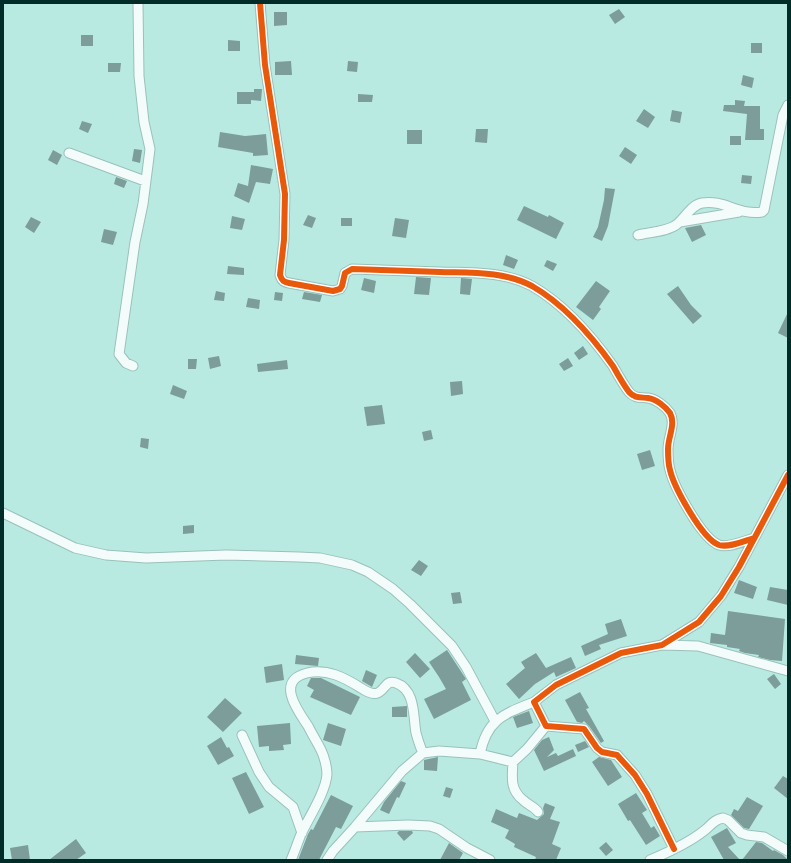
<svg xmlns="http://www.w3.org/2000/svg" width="791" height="863" font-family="Merriweather,serif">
<rect width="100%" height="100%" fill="#b8eae2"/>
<path fill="#7c9d9a" d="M619,9L625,17L615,24L609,15Z
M274,12H287V25L274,26Z
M81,35H93V46H81Z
M228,40L240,41V51H228Z
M751,43H762V53H751Z
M291,61L292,75H275V62Z
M348,61L358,62L357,72L347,71Z
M108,63H121L120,72H108Z
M743,75L754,78L752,88L741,85Z
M254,89H262L261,101L251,100V104H237V92H254Z
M358,94L373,95L372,102H358Z
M735,100L745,101L744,106H760V129H764V140H745L747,114L723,111L724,105H735Z
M644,109L655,117L648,128L636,121Z
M672,110L682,112L680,123L670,121Z
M82,121L92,124L88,133L79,129Z
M476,129H488L487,143L475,142Z
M407,130H422V144H407Z
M220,132L245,136L266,134L268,155L253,156V153L218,147Z
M730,136H741V145H730Z
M625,147L637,155L631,164L619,156Z
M134,149L142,150L140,163L132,161Z
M53,150L62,155L57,165L48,160Z
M251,165L273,169L270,184L256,182L249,203L234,196L238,183L248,186Z
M742,175L752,176L751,184L741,183Z
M116,177L127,181L124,188L114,184Z
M605,188L615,189L608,226L602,241L593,237L598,227L604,200Z
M524,206L548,217L549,215L564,223L556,239L517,220Z
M308,215L316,218L312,228L303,225Z
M232,216L245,219L242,230L230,228Z
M31,217L41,222L34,233L25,227Z
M341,218H352V226H341Z
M395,218L409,220L406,238L392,236Z
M701,225L706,235L692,242L685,228Z
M104,229L117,232L113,245L101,242Z
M506,255L518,260L514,269L503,265Z
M547,260L557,264L553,271L544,266Z
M228,266L244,268V275L227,274Z
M416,277L431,278L429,295L414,294Z
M364,278L376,281L374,293L361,290Z
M461,278L472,279L470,295L460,294Z
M596,281L610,291L599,307L601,309L593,320L576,307Z
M678,286L691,305L702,316L693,324L667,294Z
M216,291L225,293L224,301L214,300Z
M275,292L283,293L282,301L274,300Z
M304,292L322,295L320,302L302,299Z
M248,298L260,300L259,309L246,307Z
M788,312V338L778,333Z
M583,346L588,354L579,360L574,353Z
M219,356L221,366L210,369L208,358Z
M568,358L573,366L564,371L559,364Z
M188,359H197L196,369H188Z
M287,360L288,369L258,372L257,364Z
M462,381L463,394L451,396L450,382Z
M173,385L187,391L184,399L170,394Z
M382,405L385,424L367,426L364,407Z
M431,430L433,439L424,441L422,432Z
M141,438L149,439L148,449L140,447Z
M650,450L655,466L642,470L637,454Z
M194,525V533L183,534V526Z
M419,560L428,566L421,576L411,570Z
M739,580L757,587L753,599L734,593Z
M770,587L788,590V605L767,600Z
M460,592L462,603L453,604L451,593Z
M728,611L785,619L782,661L770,660L758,657L759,655L745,653L739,651L740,649L727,647V645L710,643L711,633L725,635Z
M621,619L627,636L599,645L601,649L585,656L581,646L608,634L605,624Z
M447,650L466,679L462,682L471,700L434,719L424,699L446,689L439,677L429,662Z
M415,653L430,669L420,678L406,662Z
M536,653L546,668L571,657L576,668L556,677L554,672L535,684L519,699L506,684L525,668L521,662Z
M296,655L319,658L318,666L295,664Z
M282,664L284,680L266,683L264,667Z
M366,670L377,675L372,687L362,681Z
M774,674L781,684L775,689L767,679Z
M311,678H321L360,697L351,715L310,697L314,690L307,686Z
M580,692L589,708L586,709L590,716L604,741L601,743L589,726L584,721L582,723L577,722L565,700Z
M225,698L242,713L223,732L207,717Z
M407,706V717H392V707Z
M529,711L533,723L517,728L513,717Z
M290,723L291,744L283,745L284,750L269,751V746L259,747L257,726Z
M328,723L346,729L341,746L323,740Z
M221,737L227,748L229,747L234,756L218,765L207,746Z
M549,737L554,750L547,757L556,753L558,756L573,749L576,756L544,771L534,750L542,740Z
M585,741L589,747L578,752L575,745Z
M438,757L437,771L424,770V760Z
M599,757L611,760L622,777L608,786L592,762Z
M246,772L264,807L249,814L232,778Z
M783,776L788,779V799L774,788Z
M401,781L406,783L399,798L397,797L389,814L380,810L384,802Z
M446,787L453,789L450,798L443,796Z
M636,793L647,810L642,813L651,828L654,826L660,836L646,845L630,820L628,821L618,804Z
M331,795L353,806L341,829L336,827L319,860H298L308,834L311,829L313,830Z
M747,797L763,806L749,829L744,828L731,815L734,809L738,811Z
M545,803L555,807L550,819L560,822L552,844L561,848L556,860H535L536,857L514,847L515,844L505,838L509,830L491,822L496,809L517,818L519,813L537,820L544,814L543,808Z
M727,828L736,843L728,847L740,860H724L711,837Z
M399,831H412L413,833L404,841L397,833Z
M76,839L86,853L76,860H49Z
M606,842L613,850L606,856L599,848Z
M756,842L762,843L773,851L774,850L783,855L788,860H742Z
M449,843L463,853L459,860H440Z
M28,845L30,860H12L10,848Z"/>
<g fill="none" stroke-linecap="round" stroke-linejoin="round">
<g stroke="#99c1bb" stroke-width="11">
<path id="minor" d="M260,3L265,65L285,194L284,240L280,275C282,281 284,282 289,283L333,291L340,289L342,286L345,273L352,269C381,270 410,271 440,272C470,273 504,271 532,286C565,305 591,335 613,366C618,375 623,384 629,392C635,399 641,397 648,398C656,399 666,407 670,413C676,424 668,437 668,449C668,455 668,463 670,470C674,487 702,539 719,545C729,548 744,541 754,538
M69,153L145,181
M680,222L739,212
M638,235C650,232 666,232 676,225C685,218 691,205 702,203C724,199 739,216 762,212L764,210L783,115L788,105
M133,366L126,363L119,354L135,242L143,204L149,157L150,149L144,122L139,76L138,3
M3,513L75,548L106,555L146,558L226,555L299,557L320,558L352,565L368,572L393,589L410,604L452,646L466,667L495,721
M662,645L698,646L788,671
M242,735L259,772L269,787L293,807L302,833
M480,754C487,719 504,714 534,702
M513,762C512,777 510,790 523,800C528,805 535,807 538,812
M355,827L408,825L430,826L439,829L467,848L490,860
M674,849L647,794L635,775L617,755L602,752L597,748L584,729L546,726L534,702L556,685L621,653L662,645L699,622L721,596L739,567L788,475
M291,860C295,851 298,841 302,832C310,816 326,791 327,774C327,767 324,756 321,750C317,742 312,734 308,726C298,711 275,681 307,673C327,668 345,678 361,688C386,705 381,677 396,683C416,690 413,717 416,733C418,740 420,747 423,753
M327,860L333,851L355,827L402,771L423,753L439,751L480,754L513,762L527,749L546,726
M650,860C669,852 689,843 705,830C711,825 715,819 723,818L728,820L741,833L747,835L764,837L788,851"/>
</g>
<use href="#minor" stroke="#f4fcfb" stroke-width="9"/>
<g stroke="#fff" stroke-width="8">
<path id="cycleway" d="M260,3L265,65L285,194L284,240L280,275C282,281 284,282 289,283L333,291L340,289L342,286L345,273L352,269C381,270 410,271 440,272C470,273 504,271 532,286C565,305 591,335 613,366C618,375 623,384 629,392C635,399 641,397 648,398C656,399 666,407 670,413C676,424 668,437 668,449C668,455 668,463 670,470C674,487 702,539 719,545C729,548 744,541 754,538
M674,849L647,794L635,775L617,755L602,752L597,748L584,729L546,726L534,702L556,685L621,653L662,645L699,622L721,596L739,567L788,475"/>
</g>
<use href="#cycleway" stroke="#e8590c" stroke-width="6"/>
</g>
<rect width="791" height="863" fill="none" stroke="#022c27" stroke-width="8"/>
</svg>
